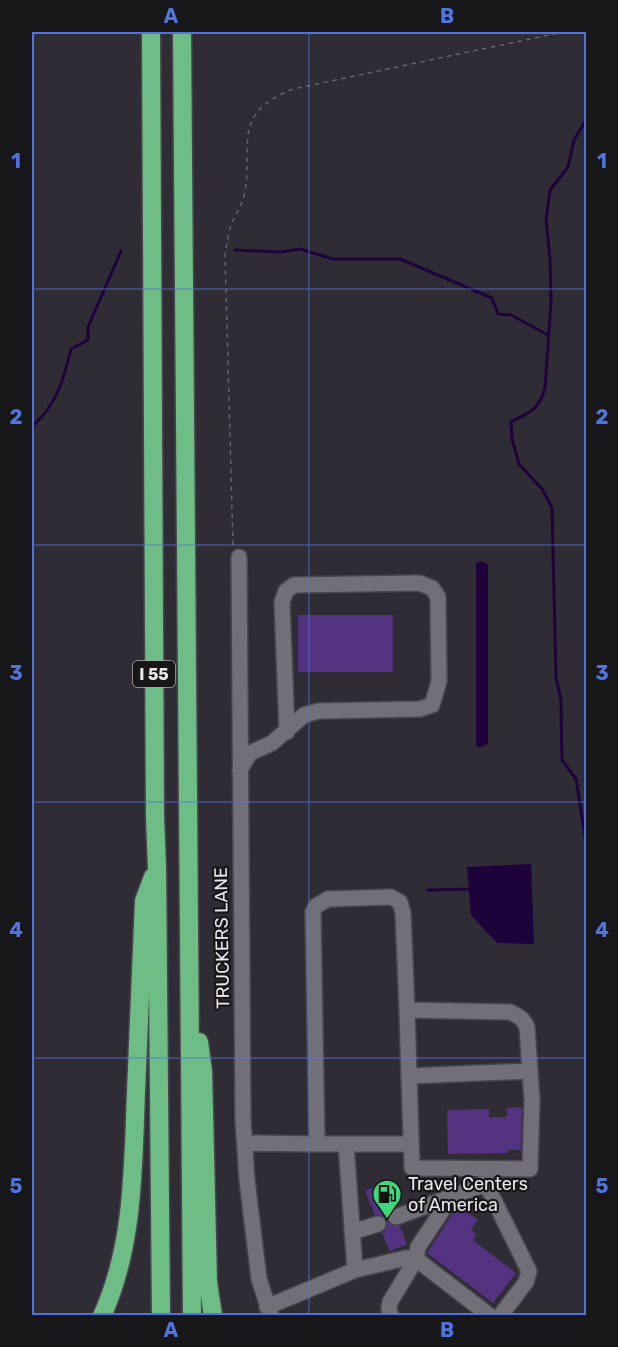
<svg xmlns="http://www.w3.org/2000/svg" width="618" height="1347" font-family="Rubik,sans-serif">
<rect width="100%" height="100%" fill="#2f2c35"/>
<path fill="#1e023a" d="M481,561L488,564V744L481,747H477L476,741V563Z
M531,864L534,944L497,943L471,915L467,867Z"/>
<g fill="none" stroke-linecap="round" stroke-linejoin="round">
<path stroke="#1e023a" stroke-width="3" d="M586,120L574,140L568,167L550,190L546,220L550,259L551,302L545,388C539,410 530,412 511,422L512,439L519,464L542,489L552,508L556,677L561,700L562,760L576,779L586,843
M235,250L280,252L300,249L333,259H400L492,298L498,314L511,315L548,335
M32,426C56,407 64,378 71,349L88,340V327L121,251
M428,890L471,889"/>
</g>
<path fill="#53337f" d="M298,615H393V672H298Z
M522,1107L521,1150H508V1153L448,1154L447,1110L489,1109V1117H507V1108Z
M382,1184L392,1208L387,1215V1220L381,1215H375L365,1191Z
M458,1205L478,1220L471,1230L477,1234L473,1240L516,1273L493,1303L427,1253Z
M387,1221L394,1226H400L407,1244L390,1251L382,1233L387,1227Z"/>
<g fill="none" stroke-linecap="round" stroke-linejoin="round">
<g stroke="#49474e" stroke-width="18">
<path id="minor" d="M239,557L243,1120L247,1180L259,1279L271,1316
M240,770L250,753L272,743L304,715L319,711L420,709L432,705L439,681L438,597L432,588L419,583L294,585L286,591L282,602L287,732
M407,1010L409,1076L530,1071
M245,1143L317,1144L313,912L316,906L328,899L391,897L400,902L403,913L407,1010L510,1012C518,1016 523,1018 527,1027L532,1100L530,1169L412,1168L409,1076
M317,1144H411
M486,1169V1184L529,1271L526,1282L500,1316
M396,1217L486,1184
M352,1232L378,1224
M355,1270L406,1258L416,1259L490,1316
M267,1307L355,1270L346,1144
M391,1316L389,1309L390,1302L416,1259L418,1247L452,1196"/>
</g>
<g stroke="#49474e" stroke-width="21">
<path id="highway" d="M151,32L155,817L157,867L161,1316
M182,32L192,1316
M199,1042L203,1071L208,1282L213,1316
M102,1316C134,1246 133,1167 136,1092C139,1028 141,965 144,901L153,877"/>
</g>
<path stroke="#67656c" stroke-width="1.5" stroke-dasharray="4.5 4.5" stroke-linecap="butt" d="M233,545L225,255C227,244 228,232 232,223C236,213 243,203 245,192C253,141 231,114 293,89L563,32"/>
<use href="#minor" stroke="#726f78" stroke-width="15"/>
<use href="#highway" stroke="#6ebd86" stroke-width="18"/>
</g>
<path fill="none" stroke="#5074dd" stroke-width="1.5" stroke-opacity="0.55" d="M309,32V1316M32,289H586M32,545H586M32,802H586M32,1058H586"/>
<defs>
<g id="fuel-pin" transform="scale(1.5)"><path d="M0 17L-7.5 6A9.5 9.5 0 1 1 7.5 6Z" fill="#3ed77d" stroke="#171619"/><path d="M-5.5-6h7V0h2V4h1.3V-2.5L3-4.5l.8-.8L6-3V5H2.5V1h-1V6h-7ZM-4.2-4.7v3.2H.2V-4.7Z" fill="#111"/></g>
</defs>
<g fill-rule="evenodd">
<use href="#fuel-pin" x="387" y="1194"/>
</g>
<g text-anchor="middle" dominant-baseline="central" stroke-width="4.5" stroke-linejoin="round" paint-order="stroke">
<rect fill="#171619" stroke="#aaa8ad" stroke-width="1.5" x="133" y="661" width="42" height="26" rx="4.5"/>
<g font-size="16" font-weight="bold" fill="#e9e7ec">
<text x="154" y="674">I 55</text>
</g>
<g font-size="18" fill="#e9e7ec" stroke="#171619">
<text transform="translate(222 938) rotate(-91)">TRUCKERS LANE</text>
</g>
<g font-size="18" fill="#e9e7ec" stroke="#171619" text-anchor="start">
<text x="408" y="1184">Travel Centers<tspan x="408" dy="21">of America</tspan></text>
</g>
</g>
<rect width="618" height="1347" fill="none" stroke="#171619" stroke-width="66"/>
<rect x="33" y="33" width="552" height="1281" fill="none" stroke="#5074dd" stroke-width="2"/>
<g font-size="20" text-anchor="middle" font-weight="bold" fill="#5074dd">
<text x="171" y="23">A</text>
<text x="447" y="23">B</text>
<text x="16" y="168">1</text>
<text x="602" y="168">1</text>
<text x="16" y="424">2</text>
<text x="602" y="424">2</text>
<text x="16" y="680">3</text>
<text x="602" y="680">3</text>
<text x="16" y="937">4</text>
<text x="602" y="937">4</text>
<text x="16" y="1193">5</text>
<text x="602" y="1193">5</text>
<text x="171" y="1337">A</text>
<text x="447" y="1337">B</text>
</g>
</svg>
